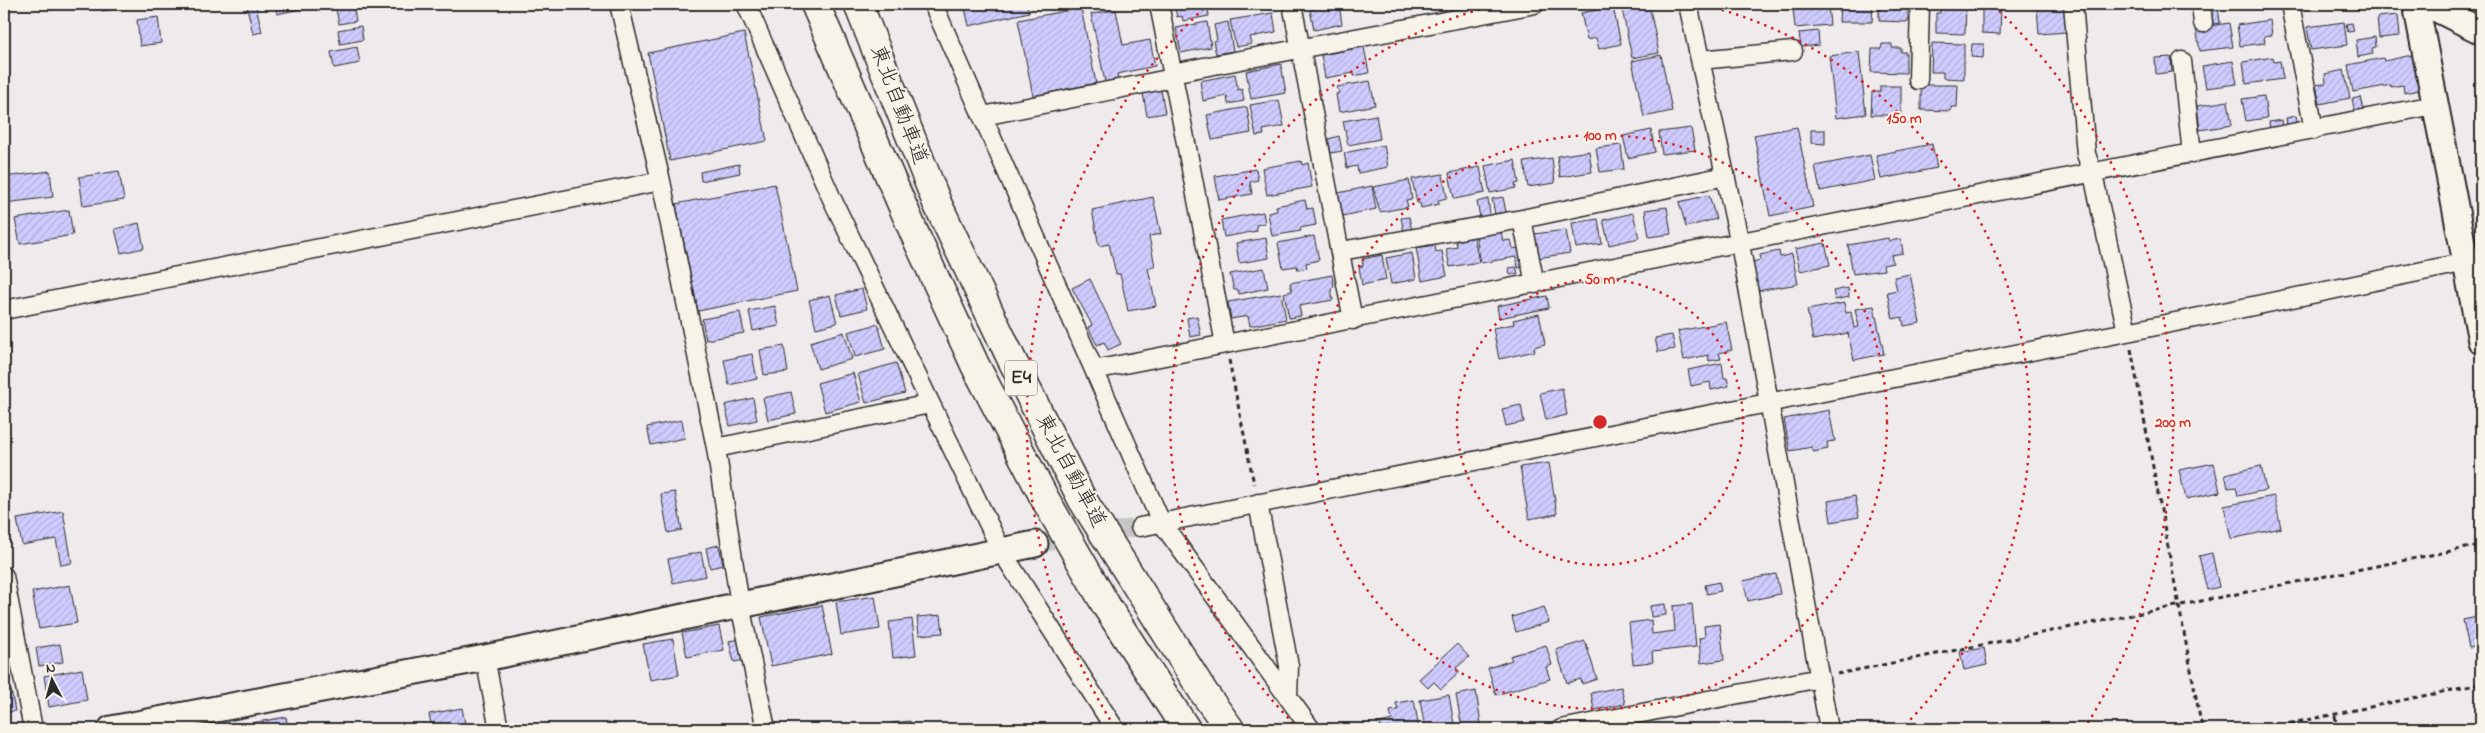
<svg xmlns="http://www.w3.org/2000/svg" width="2485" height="733" font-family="'Indie Flower','Klee One',sans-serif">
<defs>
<pattern id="building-hatch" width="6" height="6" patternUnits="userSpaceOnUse" patternTransform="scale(1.25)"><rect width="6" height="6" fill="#cfccff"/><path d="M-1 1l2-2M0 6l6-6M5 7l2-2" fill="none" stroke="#b2afdb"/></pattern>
</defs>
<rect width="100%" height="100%" fill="#efebed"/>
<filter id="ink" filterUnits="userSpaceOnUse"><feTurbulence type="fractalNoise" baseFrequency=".02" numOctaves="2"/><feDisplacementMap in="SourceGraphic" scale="10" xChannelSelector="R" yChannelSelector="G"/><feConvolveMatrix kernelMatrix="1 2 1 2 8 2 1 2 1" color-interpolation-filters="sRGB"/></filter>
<g filter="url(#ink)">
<path fill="url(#building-hatch)" stroke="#2b2b2b" d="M101,4H145V5L102,11Z
M160,4H194V5L161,10Z
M275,4H318L319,5L277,14Z
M335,4H353L356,21L339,24Z
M964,4H1027L1029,12L969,26Z
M1174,4H1207L1209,16L1183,21L1182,16L1177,17Z
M1212,4H1240V5L1213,10Z
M1247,4H1272V5L1248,9Z
M1339,4L1342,24L1314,30L1310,10Z
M1621,4H1649L1659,53L1632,58Z
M1873,4L1872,22H1839L1840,5L1836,4Z
M1879,4H1908V22L1879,21Z
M1940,4L1966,5L1965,34L1936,33V13H1940Z
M2098,4H2137V5L2098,6Z
M2265,4H2279V7L2266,9Z
M2303,4H2339L2304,9Z
M1828,5L1830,25L1795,28L1793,8Z
M2064,5L2067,32L2039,34L2037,7Z
M256,6L262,32L253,34L247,7Z
M2218,6L2220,23L2213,24L2211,7Z
M1613,7L1621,44L1599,49L1596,38L1587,40L1581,13Z
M1081,8L1096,83L1033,96L1018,20Z
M1982,8H2001L2000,34L1982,33Z
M1116,10L1123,45L1150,40L1155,66L1117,74L1118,79L1105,82L1091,14Z
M1273,13L1276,32L1250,37L1252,44L1236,47L1230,20Z
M2398,15L2400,36L2379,38L2377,17Z
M158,17L161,43L140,46L137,20Z
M2270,20L2272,35L2264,36L2265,43L2240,46L2237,25Z
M1207,22L1211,47L1181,53L1176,28Z
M1228,22L1233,51L1216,54L1213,41L1217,40L1214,25Z
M2344,22L2347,45L2311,50L2307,27Z
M2229,23L2233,47L2200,51L2196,28Z
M2352,23L2354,31L2348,32L2346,24Z
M361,26L363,40L340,44L338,30Z
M1818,31L1819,45L1801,47L1799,33Z
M744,33L767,141L670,161L648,53Z
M2375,37L2376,47L2372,48L2373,54L2358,57L2356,40Z
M1932,43L1964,44V79L1943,78V72H1931Z
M1882,44H1892V48H1901V52H1906V73L1871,72L1872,49H1881Z
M1972,44H1984L1983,58L1971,57Z
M357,47L360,63L334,68L331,52Z
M1364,47L1369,73L1354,76V73L1325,78L1321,55Z
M1859,52L1866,114L1836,118L1829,56Z
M1661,55L1672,111L1644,117L1632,61Z
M2412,55L2419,90L2404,93L2403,85L2391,87V85L2353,92L2348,65L2383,58L2384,61Z
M2171,57L2172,72L2156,74L2155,58Z
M2273,57L2274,62L2280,61L2283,79L2246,84L2243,62Z
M2233,61L2237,84L2206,88L2202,66Z
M1281,64L1286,93L1251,99L1246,71Z
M2344,70L2350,98L2320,104L2316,85L2326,83L2325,74Z
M1235,74L1238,90L1242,89L1244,101L1228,104L1227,96L1203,101L1200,81Z
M1370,81L1375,105L1339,112L1336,94L1339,93L1337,87Z
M1921,85H1958L1957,107H1951V111L1921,110Z
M1880,86H1901V115H1871L1872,92H1880Z
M1161,90L1165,113L1147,116L1143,93Z
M2264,96L2267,118L2246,121L2242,99Z
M2361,97L2364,110L2355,112L2352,99Z
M1279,100L1284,126L1263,130L1264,135L1256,136L1250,105Z
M2228,101L2232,125L2200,130L2197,106Z
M1247,107L1251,133L1212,140L1207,115Z
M1376,115L1380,139L1348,145L1343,121Z
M2296,116L2298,124L2287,125L2286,118Z
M2281,120L2282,128L2270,130L2269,122Z
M1797,127L1813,207L1770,216L1754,135Z
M1691,128L1695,150L1662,154L1659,132Z
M1651,130L1655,152L1628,158L1623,136Z
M1811,130H1825V144L1811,143Z
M1339,136L1342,151L1331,153L1328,139Z
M1932,144L1937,168L1881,179L1876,155Z
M1384,145L1388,167L1358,173L1357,166L1347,168L1344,153Z
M1621,145L1624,169L1600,172L1596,148Z
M1589,151L1592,172L1560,177L1557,156Z
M1870,155L1875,180L1820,191L1815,166Z
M1552,158L1555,183L1528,187L1524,162Z
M1515,160L1519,183L1515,184L1516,188L1490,193L1485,166Z
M1301,161L1302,165L1308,163L1312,187L1267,195L1262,168Z
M739,164L740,173L701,181L700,172Z
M1480,167L1485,193L1454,199L1449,173Z
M1256,169L1258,180L1250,182L1252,194L1219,200L1215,176Z
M50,171L53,197L5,203L4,177Z
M119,171L124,200L83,206L79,177Z
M1443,174L1447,198L1438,200L1439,204L1421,208L1420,203H1417L1412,179Z
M1409,180L1412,199L1406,200L1408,207L1380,212L1373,187Z
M775,184L797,291L698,311L676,204Z
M1372,186L1376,209L1343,216L1338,193Z
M1709,195L1716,219L1686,227L1679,202Z
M1153,197L1161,234L1149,236L1155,266L1148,268L1156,306L1128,311L1120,274H1116L1109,244L1099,246L1092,210Z
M1503,197L1506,212L1495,214L1492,199Z
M1488,199L1490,215L1480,217L1477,202Z
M1305,200L1307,209L1313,208L1316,225L1300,228L1301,231L1272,236L1268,213L1277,211L1276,206Z
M1667,207L1671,234L1649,237L1645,210Z
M69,210L73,235L20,244L15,219Z
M1263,212L1265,223L1256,225L1257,231L1224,237L1221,220Z
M1633,213L1639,238L1609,245L1603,220Z
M1409,217L1412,231L1404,232L1401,218Z
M1598,219L1602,244L1576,248L1572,223Z
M139,223L144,248L121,253L115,229Z
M1566,230L1570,253L1537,258L1534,234Z
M1501,232L1503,241L1510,240L1512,248L1520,249L1523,267L1518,268L1516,257L1481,263L1476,237Z
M1314,236L1319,260L1306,263L1307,268L1298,270L1297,266L1283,268L1278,243Z
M1474,237L1479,262L1450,267L1446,249L1457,247L1456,241Z
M1266,238L1269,258L1239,263L1236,243Z
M1888,238L1889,241L1901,239L1903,253L1891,255L1893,263L1883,265L1884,270L1853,274L1848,245Z
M1825,243L1830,265L1800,271L1795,249Z
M1435,245L1436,252L1442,251L1447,276L1422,281L1416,248Z
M1779,251L1780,257L1792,254L1798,284L1757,291L1752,262L1761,260L1760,255Z
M1412,253L1416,279L1391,284L1386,258Z
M1382,255L1386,280L1362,285L1359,267L1363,266L1362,259Z
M1516,267L1518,273L1510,275L1509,268Z
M1264,268L1268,288L1239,294L1238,290H1234L1230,274Z
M1910,274L1920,323L1904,326L1902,317L1893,319L1887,292L1897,290L1894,277Z
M1332,275L1334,287L1331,288L1333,300L1299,306L1301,316L1289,318L1284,293L1292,291L1290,283Z
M1090,279L1121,344L1108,350L1104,342L1097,345L1088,327L1092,325L1072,288Z
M1848,288L1849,297L1835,300L1833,291Z
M862,289L867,309L841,315L836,295Z
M1281,293L1286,319L1250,326L1248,316L1231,319L1228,302Z
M830,295L837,323L816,328L809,300Z
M1547,296L1549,308L1499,318L1497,306Z
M1844,303L1846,313L1851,312L1854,328L1859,327L1855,309L1874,306L1884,354L1854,360L1848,333L1813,340L1807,310Z
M775,306L779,326L753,331L749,311Z
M740,312L744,333L706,340L702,319Z
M1539,314L1545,344L1534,347L1535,351L1499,359L1493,328L1514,324L1513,320Z
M1197,316L1201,335L1190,337L1187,318Z
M1726,322L1732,350L1719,353L1721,359L1709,361L1708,355L1684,360L1678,331Z
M878,324L885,349L855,357L848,332Z
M844,332L852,359L818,369L810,342Z
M1672,335L1675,349L1658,352L1655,338Z
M784,346L788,372L764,375L760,350Z
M752,354L757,379L729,385L724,360Z
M896,363L905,393L866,403L858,374Z
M1722,363L1724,378H1727L1729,386L1711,390L1710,382L1691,386L1688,370Z
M853,373L861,402L825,412L817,383Z
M1562,388L1567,415L1546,420L1540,393Z
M791,392L796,414L768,420L763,398Z
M753,398L757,420L730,426L725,405Z
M1521,405L1524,422L1506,426L1502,409Z
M1829,410L1835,441L1827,442L1828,449L1813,452L1812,447L1790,451L1784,419Z
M682,420L685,438L651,445L647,427Z
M1549,463L1557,514L1529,519L1520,467Z
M2214,463L2220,492L2186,499L2179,470Z
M2261,466L2266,490L2238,496L2236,487L2228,488L2225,474Z
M675,492L682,530L668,533L661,494Z
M1855,496L1859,517L1831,522L1828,501Z
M2274,496L2281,528L2231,539L2224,506Z
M63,511L72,563L61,565L56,539L22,545L17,519Z
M719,545L723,565L710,568L706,548Z
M701,552L706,576L673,583L668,559Z
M2212,553L2219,587L2207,590L2199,556Z
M1776,574L1780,594L1748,601L1743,581Z
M1719,582L1721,591L1707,594L1705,585Z
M70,585L77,623L39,629L32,592Z
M875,596L880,629L841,635L836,602Z
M1665,604L1666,615L1651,617L1650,606Z
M1692,604L1696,647L1652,652L1653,662L1633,664L1629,623L1651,620L1652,634L1675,631L1673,606Z
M822,605L832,654L771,666L761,617Z
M1544,607L1549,622L1516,632L1512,617Z
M941,615L943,633L919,635L917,617Z
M2481,616V646L2469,648L2463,620Z
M912,619L916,655L893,658L889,622Z
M1720,624L1724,660L1701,663L1699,638L1705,637L1704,626Z
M719,626L724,650L687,657L682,633Z
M673,639L679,675L650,680L643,644Z
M741,639L745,660L734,662L729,641Z
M1585,641L1597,679L1582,684L1581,679L1567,683L1556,650Z
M60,644L63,662L39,666L36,648Z
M1457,644L1469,657L1456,668L1460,672L1441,689L1434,682L1428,688L1419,679Z
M1546,645L1552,665L1546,667L1550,679L1496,695L1488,668L1512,660L1510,656Z
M1984,648L1987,665L1964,670L1960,652Z
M82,669L87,700L49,707L44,676Z
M1621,687L1625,704L1594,710L1591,693Z
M11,690L15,711L4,713V691Z
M1476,691L1481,724L1462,728L1456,695Z
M1449,695L1454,724L1425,729L1420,700Z
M1414,700L1419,729H1381L1380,723L1392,720L1390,711L1398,710L1396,703Z
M462,708L466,729H432L429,714Z
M286,717L288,729H253L252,723Z
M910,721L911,729H892V723Z"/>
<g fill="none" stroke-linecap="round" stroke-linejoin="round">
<path stroke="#c8c5c6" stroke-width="18" stroke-dasharray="18 9" stroke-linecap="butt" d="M1035,544L1140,527"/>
<g stroke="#2b2b2b" stroke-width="21">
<path id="street" d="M619,4L661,181L716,448L740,605L766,729
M746,4L832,199L1002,552L1115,729
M933,4L1161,522L1311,729
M1159,4L1225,344
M1292,4L1353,320
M1688,4L1740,244L1829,729
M2073,4L2086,154L2093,174L2127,332
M2201,4L2203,23
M2290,4L2314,130
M1700,60L1793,51
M2182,61L2192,154
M1172,73L1535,4
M1918,80L1920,4
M983,116L1173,78
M1522,219L1725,176
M1341,251L1522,219L1535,284
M4,310L661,181
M1094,370L2434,105
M716,448L930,404
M1258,503L1289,666L1288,697
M1140,527L2127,332L2481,259
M4,576L33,729
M485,658L499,729
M1561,729L1820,678"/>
</g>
<g stroke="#2b2b2b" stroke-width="29">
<path id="secondary" d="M2416,4L2481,341
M2427,4L2481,31
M111,729L485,658L1035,544"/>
</g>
<g stroke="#2b2b2b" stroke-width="31">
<path id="highway" d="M815,4L916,237L975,365L1045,499L1107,607L1186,729
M858,4L937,203L1011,358L1082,499L1204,693L1230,729"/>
</g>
<path stroke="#2b2b2b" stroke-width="3" stroke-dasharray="5 4" stroke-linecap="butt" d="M2131,349L2202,729
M1229,360L1254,484
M1837,674L2481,545
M2335,716L2337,729
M2263,729L2481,684"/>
<use href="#street" stroke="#f7f3e8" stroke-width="18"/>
<use href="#secondary" stroke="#f7f3e8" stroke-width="25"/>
<use href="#highway" stroke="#f7f3e8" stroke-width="28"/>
</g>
</g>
<g fill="none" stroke="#d62828" stroke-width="2.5" stroke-dasharray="2.5 5">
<circle cx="1600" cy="422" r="143"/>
<circle cx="1600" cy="422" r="287"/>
<path d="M1299 729A430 430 0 0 1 1500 4M1700 4A430 430 0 0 1 1901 729"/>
<path d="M1114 726A573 573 0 0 1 1206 6M1994 6A573 573 0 0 1 2086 726"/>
</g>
<g text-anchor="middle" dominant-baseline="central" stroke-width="4" stroke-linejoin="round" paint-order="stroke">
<rect fill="#f7f3e8" stroke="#686764" stroke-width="1" x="1005" y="360.5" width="32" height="35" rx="4"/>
<g font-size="20" font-weight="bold" fill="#2b2b2b">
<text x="1021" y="378">E4</text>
</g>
<g font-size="21" fill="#2b2b2b" stroke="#f7f3e8">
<text transform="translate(898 105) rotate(69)">東北自動車道</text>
<text transform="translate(1070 471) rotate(62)">東北自動車道</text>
</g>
</g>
<circle cx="1600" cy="422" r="8" fill="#d62828" stroke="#f7f3e8" stroke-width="2.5"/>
<g font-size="15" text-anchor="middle" font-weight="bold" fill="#d62828" stroke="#f7f3e8" stroke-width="4" stroke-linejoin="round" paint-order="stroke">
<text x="1904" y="123">150 m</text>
<text x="1600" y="140">100 m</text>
<text x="1600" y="284">50 m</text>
<text x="2173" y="427">200 m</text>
</g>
<rect width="2485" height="733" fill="none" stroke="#f7f3e8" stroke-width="20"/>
<rect x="10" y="10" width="2465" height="713" fill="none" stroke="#2b2b2b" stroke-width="2" filter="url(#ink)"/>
<g transform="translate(52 680) rotate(354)" stroke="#f7f3e8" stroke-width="4" paint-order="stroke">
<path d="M0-4L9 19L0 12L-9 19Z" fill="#2b2b2b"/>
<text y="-8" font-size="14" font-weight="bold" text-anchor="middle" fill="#2b2b2b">N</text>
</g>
</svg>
